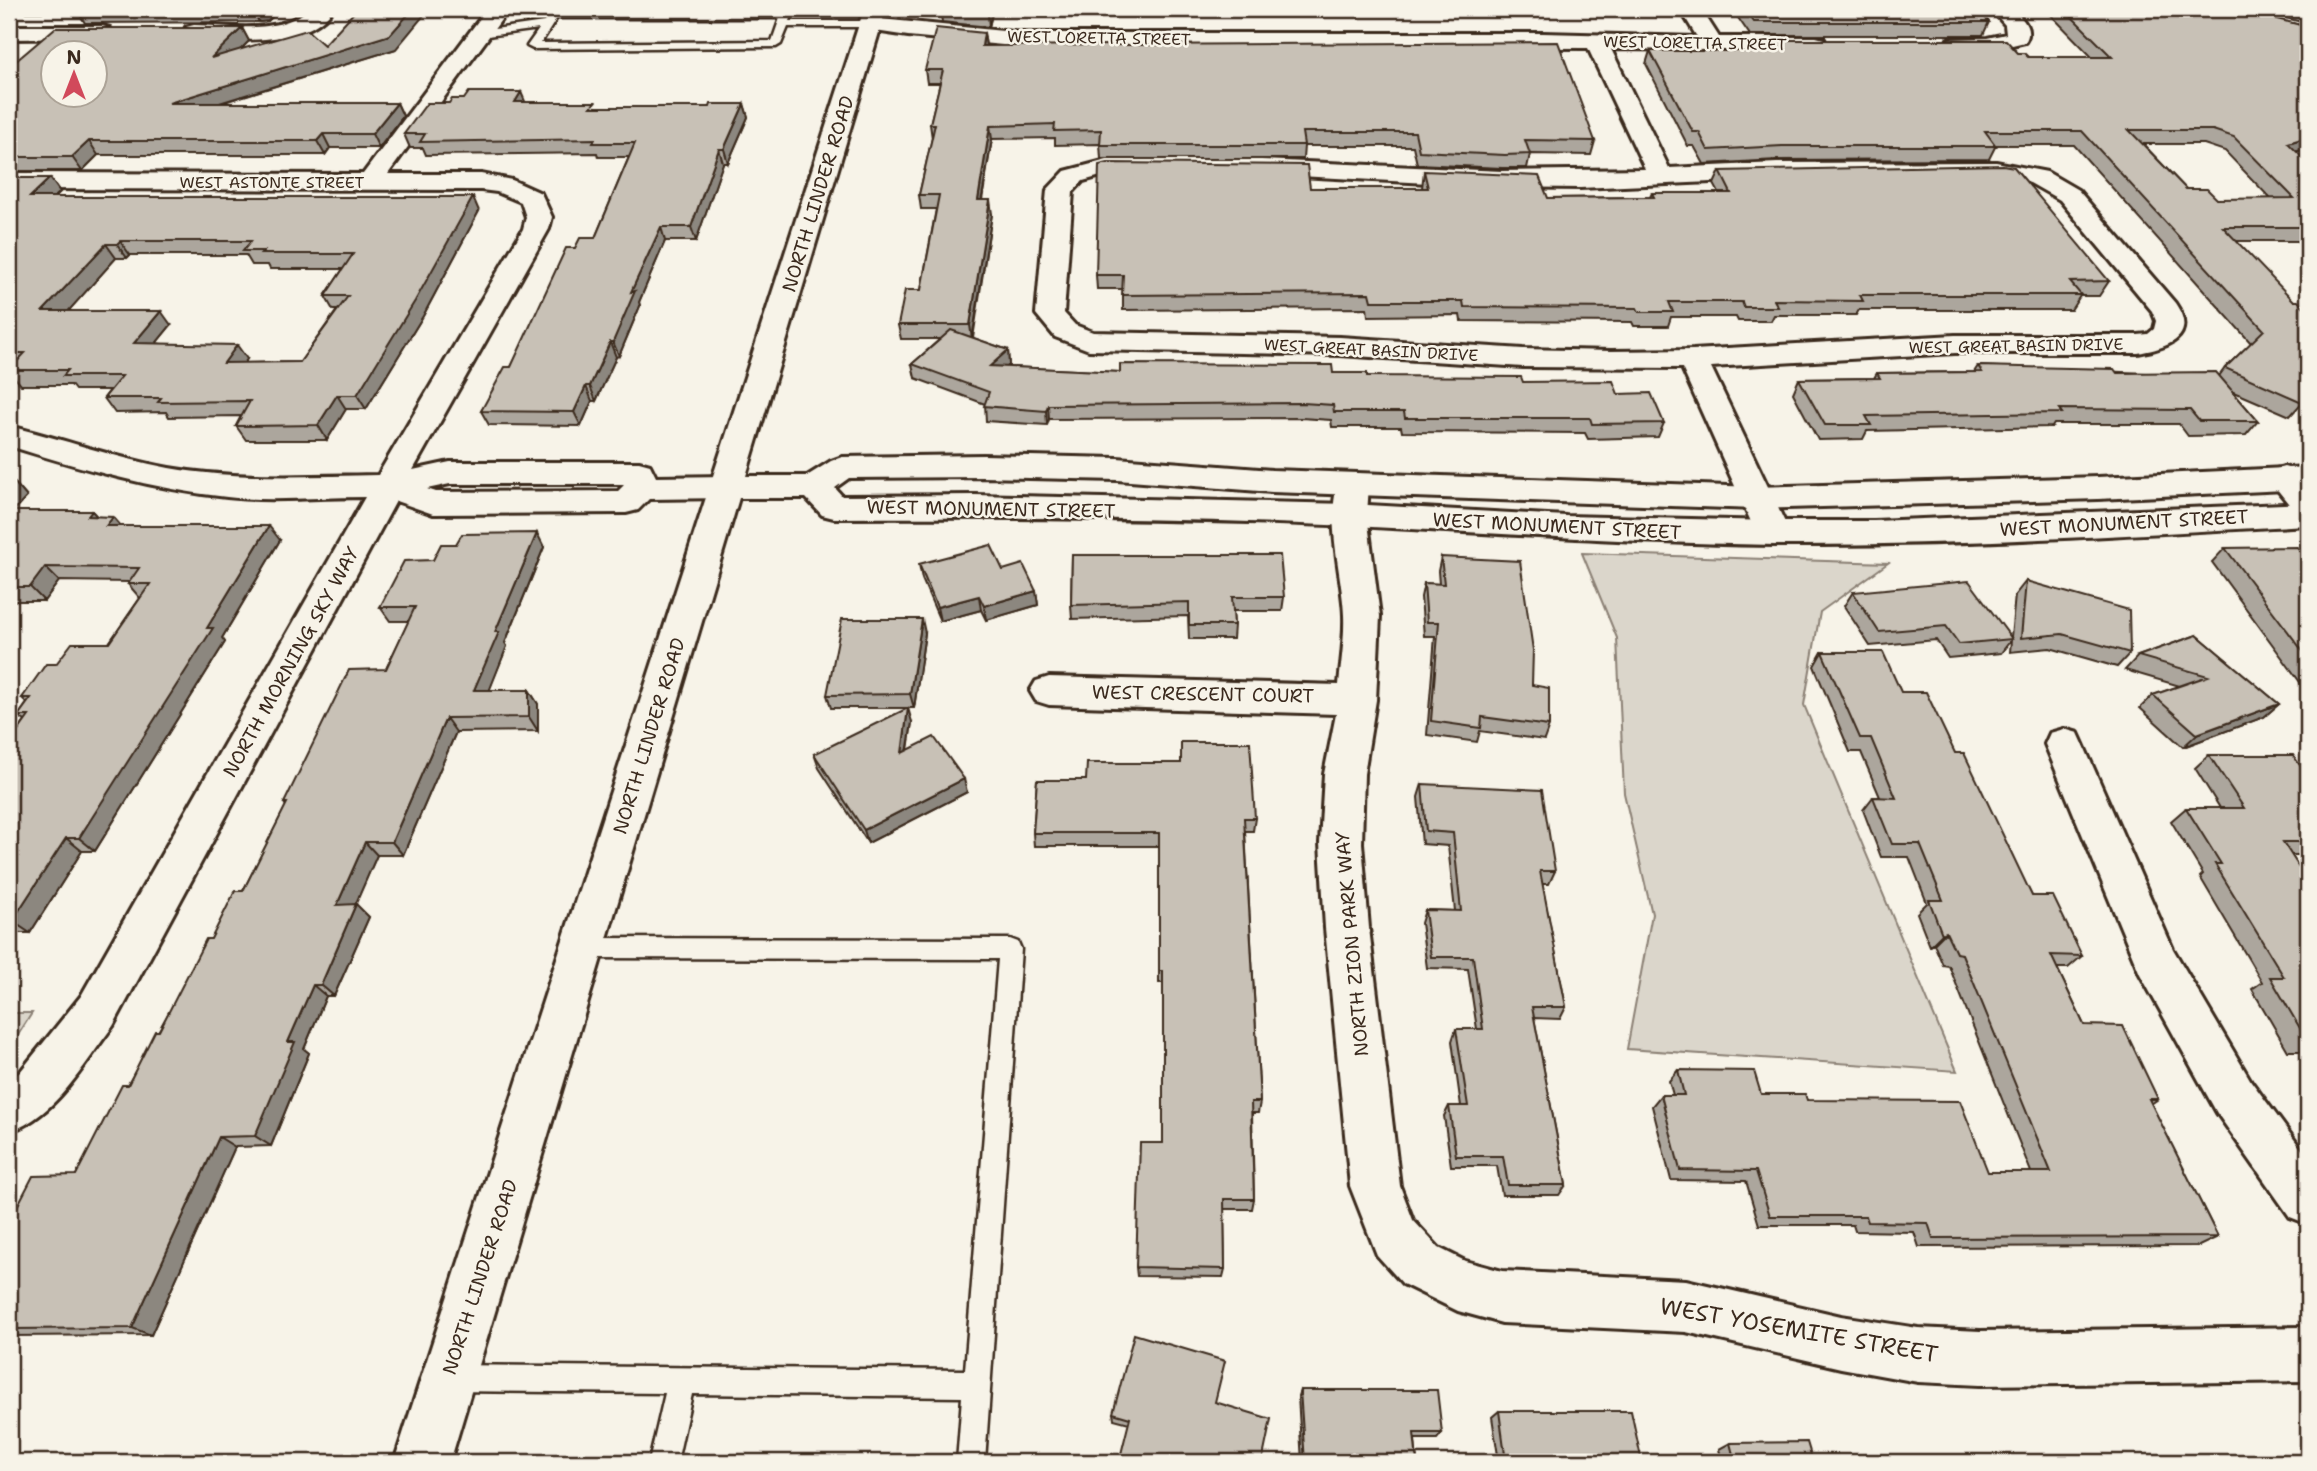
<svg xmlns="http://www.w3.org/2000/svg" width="2317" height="1471" font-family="'Shantell Sans',sans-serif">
<rect width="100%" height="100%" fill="#f7f3e8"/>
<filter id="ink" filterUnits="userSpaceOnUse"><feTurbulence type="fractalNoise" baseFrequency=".0143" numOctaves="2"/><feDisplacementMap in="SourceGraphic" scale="14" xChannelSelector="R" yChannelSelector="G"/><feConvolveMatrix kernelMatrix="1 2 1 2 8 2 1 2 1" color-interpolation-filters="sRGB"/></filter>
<g filter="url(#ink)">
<path fill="#dbd6cb" stroke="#8b8074" stroke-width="2" d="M1582,553L1888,563L1820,612L1804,705L1957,1071L1627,1049L1652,914L1624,793L1617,638Z
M9,1013H32L9,1049Z"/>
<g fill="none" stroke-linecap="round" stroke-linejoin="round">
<g stroke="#3b2a1e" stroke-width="5">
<path id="lane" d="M553,9H563L561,12H787L792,15L790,21H870L875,24L870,27H788L781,44L776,47L533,49L527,46L539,29L480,37L475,34L480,31L544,22ZM557,18H780L772,41L541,43Z
M583,938L1010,939L1018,942L1021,949L985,1462H957L962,1397L692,1394L677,1462H649L665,1393L449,1391L439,1388L436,1378L439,1368L449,1365L965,1370L998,959L583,958L575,955L572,948L575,941Z"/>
</g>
<g stroke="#3b2a1e" stroke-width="6">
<path id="street" d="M309,9H333C306,48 235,39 194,39L186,37L183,32L186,27L194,25C232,26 278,35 309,9Z
M487,9H509L388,174H481L512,180L541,193L552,217L549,229L413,470L450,462H639L650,465L656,477L727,476L739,479L743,487L739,495L727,498L649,499L638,510L626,513L433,514L396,501L113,1026C83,1065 57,1115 9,1132V1081L20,1072L81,996L365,497C320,497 272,502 227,497C152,489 81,468 9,446V426C63,439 115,458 169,468C238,480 309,476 378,475L523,229L526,217L521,202L497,192L481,190L9,189V173L363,174ZM450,484H624V485L618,491L436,492L427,489Z
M1680,9H1701L1719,37H1816L1824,39L1827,44L1824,49L1816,51L1611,49L1669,168L1777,163L1996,162L2047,172L2078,190L2175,303C2199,338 2167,348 2138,353H1955L1711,367L1790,533L1785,541L1773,545L1761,541L1756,533L1682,368L1523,367L1340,355L1089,350L1055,337L1036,314L1047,190L1065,171L1107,160H1261L1502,171L1645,169L1588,48L1024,47L908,36L862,29L859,24L862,19L870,18L1024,33H1543L1697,37ZM1108,174H1261L1502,187L1580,188L1777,179L1996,176L2030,183L2060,200L2152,311L2156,321L2154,329L2148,334L2138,335H1955L1693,350L1611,351L1523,349L1340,337L1093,332L1075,325L1064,313L1073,192L1083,181Z
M1991,9H2013C2022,18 2034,29 2025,42L1987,51L1948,49L1945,44L1948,39L1987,38L2006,34L2005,25Z
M102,26L110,28L113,33L110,38L9,39V26Z
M2284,467L2295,470L2308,485V516L2296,513L2268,478L2273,470Z
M1353,473L1364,476L1369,484L1367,515L1380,616L1376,700L1364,774L1362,843L1369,928L1400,1186L1413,1220L1439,1248L1465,1261L1502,1271L1686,1280L1841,1316L1918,1328L1980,1331L2308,1327V1381L1980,1385L1918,1382L1841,1368L1686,1332L1502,1323L1458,1311L1403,1284L1377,1255L1350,1186L1325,928L1320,843L1324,774L1336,714L1049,705L1036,701L1030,691L1036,681L1049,677L1339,685C1341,662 1345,638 1344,615C1343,578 1322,508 1342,476Z
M2064,729L2078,733L2083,744L2173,949L2251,1081L2308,1158V1224L2290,1217L2217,1113L2140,974L2045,744L2050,733Z"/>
</g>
<g stroke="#3b2a1e" stroke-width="6">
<path id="secondary" d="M864,9H886L746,476H807L831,461L842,457L983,455L1117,458L1272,470L1756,487L2098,477L2308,467V489L2098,499L1756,509L1272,492L1117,480L983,477L849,478L835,488L842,496L975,495L1350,504L1566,516L1773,521H1874L2308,503V525C2131,535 1952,546 1775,545C1634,543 1494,533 1353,526C1180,518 1007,517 834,518L822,515L806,498H739L450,1462H394Z"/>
</g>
<use href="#lane" fill="#f7f3e8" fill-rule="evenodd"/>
<use href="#street" fill="#f7f3e8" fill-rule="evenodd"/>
<use href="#secondary" fill="#f7f3e8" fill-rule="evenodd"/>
</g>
<path fill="#aca69d" stroke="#3b2a1e" stroke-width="2" fill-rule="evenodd" d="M9,9H280L268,21L259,22L85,23L78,12H9Z
M940,9H993L989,27L942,22Z
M1732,9H1977L1989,22L1983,35H1750Z
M2045,9H2260L2273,18L2308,27V148L2296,152L2308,163V252L2297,241H2236L2308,396L2290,416L2232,391L2258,421L2246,435L2188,436L2179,424H2054L2052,427L1867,431L1863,439L1818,440L1793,393L1799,379L1874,378L1877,373L1974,372L1978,366L2219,376L2225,368L2251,343L2074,145H1996L1989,159L1777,160L1704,164L1694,146H1688L1646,64L1650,51H1762L1766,40L2018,53L2028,57H2092ZM2143,144H2204L2225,151L2271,199H2217L2186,189Z
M2268,9H2308V24L2283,17Z
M242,28L249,41L241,49L324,45L396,49L221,103H397L403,116L379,148H330L325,155H98L82,171H9V67Z
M984,33L986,46L1595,141L1591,155L1530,154L1527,168H1502L1417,164L1413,146H1304L1303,159H1101L1100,144L1055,145V138L992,139L982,200L992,214L973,338L1008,350L1009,365L1007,367L1120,372L1333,373L1367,376L1523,382L1618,394L1664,423L1658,437L1588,439L1585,433L1402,432L1401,427H1332L1331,420L1301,418L1049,419L1047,425L986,421L985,404L915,378L912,364L940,339H901L898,325L921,290L936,209H921L919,195L932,138L930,124L940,83H927L925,70Z
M525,102L597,107H710L744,104L748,117L728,163H723L696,241H665L639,302L640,306L619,356L616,357L596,401H592L581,426L489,425L481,411L511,367L575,248L595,238L629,157H598L597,153L426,155L423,148H410L404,134L449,103Z
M1424,171L1548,198L1650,197L1652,193H1719L1714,184L1720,171L2109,281L2099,296H2080L2071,310H1859L1856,315H1774L1771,321H1738L1736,317H1671L1668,326H1634L1632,322L1461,321L1460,315L1368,316L1367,308L1123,310V289H1097L1096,275L1310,188H1422Z
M9,178H50L60,192L55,197L479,211L423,316L366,409H346L327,440H246L236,426L241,416L169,417L166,412L115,413L104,398L110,390H75L71,385H21L9,371L11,367H9ZM130,255H246L252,265H268L270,269H343L325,296L333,310H337L300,362L244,363L247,359L156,343L171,325L68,311L116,258H127Z
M9,482H14L27,497L13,511H92L97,517H113L121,526L280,540L222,638L225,642L95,851H82L30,933H9V744L25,721L18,716L27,703L22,698L56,664L109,643L140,598L128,584L129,582L59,581L44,601H9Z
M544,547L505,643L507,646L489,690H529L538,704V731L456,732L403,855H377L355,904L369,917L334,996H326L304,1049L309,1053L271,1146L235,1147L151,1335L9,1336V1222L76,1175L211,939L243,891L286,806L284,803L386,669L409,621H390L380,607L433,560Z
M2225,548L2308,560V693L2212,562Z
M1072,555L1284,597L1282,611H1233L1234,625L1233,639H1189L1188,616L1072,619L1071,605Z
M1441,557L1532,685L1549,726L1544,740L1480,731L1477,742L1427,735L1435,636H1424L1421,597L1424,583L1439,584L1438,571Z
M919,564L1003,570L1036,591L1038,605L986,620L981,610L940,621L922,579Z
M2026,581L2130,653L2117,667L2050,648L2010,652L2011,640L2001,653L1948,658L1936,640L1870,646L1844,606L1853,592L2011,637L2015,595Z
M925,633L914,708H831L827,695Z
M2197,635L2279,704L2264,717L2183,747L2140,708L2153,695L2180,686L2125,670L2138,656Z
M1822,652L1901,692L1955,753L2032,896L2082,956L2068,968H2057L2084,1025L2158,1099L2151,1104L2218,1237L2199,1246L1919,1247L1914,1232L1855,1231L1853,1225H1759L1746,1181L1671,1180L1652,1106L1661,1095H1673L1669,1081L1678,1070L1761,1094L1807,1100L1988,1172H2031L1949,966L1943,965L1934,944L1930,946L1917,913L1927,903L1909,857H1881L1863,810L1873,797H1880L1861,752H1850L1814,666Z
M912,722L908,750L967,792L868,843L819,768L814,754Z
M2209,755L2308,777V855H2291L2308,881V1051H2288L2252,989L2262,982L2200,877L2203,874L2171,821L2186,808H2220L2195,768Z
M1037,780L1255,818L1253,831H1245L1260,1102L1258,1113H1252L1254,1199L1252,1209H1224L1225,1269L1223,1277L1137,1276L1136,1267L1163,1143V983H1159V846H1034L1033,833Z
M1422,784L1555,871L1549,884H1542L1566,1007L1560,1019L1534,1018L1566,1185L1559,1195H1502L1497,1166H1451L1444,1116L1449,1106H1461L1452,1041L1456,1029H1477L1468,969L1427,968L1421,923L1425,910L1455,911L1448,846L1422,844L1418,797Z
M1225,1361L1129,1423L1114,1419L1113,1413Z
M1300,1390L1442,1433L1437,1439H1415L1417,1462H1302L1298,1396Z
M1499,1411L1642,1462H1499L1492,1417Z
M1730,1443L1813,1462H1722L1719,1449Z"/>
<path fill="#8c877f" stroke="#3b2a1e" stroke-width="2" d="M252,9H280L268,21L259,22Z
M413,9H429L396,49L177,116L169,103L390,35Z
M989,9H993L989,27L988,14Z
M242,28L249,41L219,71L211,58Z
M984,33L986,46H982Z
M521,92L527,106L515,102Z
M397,103L403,116L379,148L372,134Z
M744,104L748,117L728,163L724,149Z
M990,126L992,139L979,214L978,200Z
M323,134L330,148L325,155L317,141Z
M2308,137V148L2278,157L2288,143Z
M89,141L98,155L82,171L72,157Z
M719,149L723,163L696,241L691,227Z
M50,178L60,192L40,211L30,197Z
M473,197L479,211L423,316L366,409L357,395Z
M990,200L992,214L972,339L970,325Z
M661,227L665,241L639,302L640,306L619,356L613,342L631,292Z
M120,241L130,255L127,258L117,244Z
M106,244L116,258L55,326L43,311Z
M161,311L171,325L145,357L134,343Z
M610,342L616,357L596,401L590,386Z
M237,345L247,359L234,377L224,363Z
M1008,350L1009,365L992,381L990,366Z
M586,386L592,401L581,426L574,412Z
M337,395L346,409L327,440L318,425Z
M1048,405L1049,419L1047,425L1046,411Z
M14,482L27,497L9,516V487Z
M92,511L105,525L88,516Z
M113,517L125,531L106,526Z
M269,526L280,540L222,638L225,642L95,851L79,838Z
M537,533L544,547L505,643L507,646L484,704L474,690L495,632Z
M45,567L59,581L44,601L30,587Z
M1036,591L1038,605L986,620L984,606Z
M979,596L981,610L940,621L937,607Z
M922,619L925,633L914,708L910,694Z
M529,690L538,704V731L529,717Z
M2279,704L2264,717L2183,747L2197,734Z
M908,708L912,722L905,766L902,753Z
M446,718L456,732L403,855L392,842Z
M964,779L967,792L868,843L864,830Z
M66,838L82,851L30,933L12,921Z
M365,842L377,855L350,917L337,905Z
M356,904L369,917L334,996L321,985Z
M1946,932L1934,944L1930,946L1942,934Z
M313,985L326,996L304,1049L309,1053L271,1146L255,1136L288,1042Z
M219,1137L235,1147L151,1335L132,1328Z"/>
<path fill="#c8c1b6" stroke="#3b2a1e" stroke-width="2" fill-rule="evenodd" d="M79,9H257L77,10Z
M357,9H413L390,35L169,103H397L372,134H323L317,141H89L72,157H9V67L55,28H242L211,58L307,30L324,45ZM52,52H94V94H52Z
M940,9H989L988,14Z
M1745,9H1977L1989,22H1754Z
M2064,9H2260L2273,18L2308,27V137L2288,143L2308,163V227H2223L2294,301H2298L2306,309H2308V395L2302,402L2225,368L2264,330L2082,131H1985L1996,146H1782L1708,150L1699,132H1693L1650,51H1773L1766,40H2006L2018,53H2024L2028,57H2112ZM2129,130H2213L2234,137L2294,198L2217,199L2207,189H2186Z
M936,28L984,33L982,46L1558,42L1595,141L1525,140L1530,154L1505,155L1419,151L1415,132H1302L1304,145H1100L1101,130L1054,131L1055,124L990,126L978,200H990L970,325H898L905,290H921L939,195H919L935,124H930L943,70H925Z
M469,92H521L515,102H595L591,107H710L711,104H744L724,149H719L691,227H661L631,292L635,291L613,342H610L590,386H586L574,412L481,411L505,367H511L566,248H575L580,238H595L635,143H593L595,139L420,142L425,134H404L427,103H449L452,99H464Z
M1108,163L1307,165L1310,188H1428L1424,171L1539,176L1548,198L1654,197L1652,193H1731L1720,171L2003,165L2014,167L2109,281L2070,282L2081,295H1860L1863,301L1774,300L1778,307H1744L1742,302H1669L1673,312H1639L1637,308L1464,307L1463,301H1371L1369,293L1122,295L1123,275H1096L1099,165Z
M9,178H50L30,197H473L415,301L357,395H337L318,425L236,426L250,401L158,402L161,398H104L122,376H63L68,370H9L25,353H9ZM120,241H251L243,251H264L261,254H353L325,296H348L300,362L224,363L237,345L134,343L161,311H43L106,244H117Z
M951,330L1008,350L990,366L1120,372V364L1332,365L1333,373H1367V376L1521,377L1523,382L1613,381L1618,394L1651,393L1664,423L1592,424L1590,418H1405L1404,412H1334L1333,405L1303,403L1048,405L1046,411L984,406L989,392L912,364Z
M1978,366L2114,369L2117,373L2216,372L2258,421H2199L2190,410L2059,409L2062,413L1866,416L1871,425H1825L1799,379L1880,378L1877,373L1982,372Z
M9,511H92L88,516L113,517L106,526H269L207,628H213L79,838H66L12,921H9V744L29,716H18L31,698H22L46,664H56L72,643H109L150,584H128L139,568L45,567L30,587H9Z
M537,533L495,632H499L474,690H529V717L446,718L392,842H365L337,905L356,904L321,985H313L288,1042H295L255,1136L219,1137L132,1328L9,1329V1222L33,1176L76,1175L122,1085H128L155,1031H159L206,939H211L235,891H243L287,803H284L349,670L386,669L415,607H380L404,561L433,560L441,544H456L462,534Z
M991,545L1003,570L1023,564L1036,591L984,606L979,596L937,607L919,564Z
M2297,547L2308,560V658L2225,548Z
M1072,555H1280L1284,597H1232L1234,625H1189V602L1071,605Z
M1441,557L1520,561L1533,650L1532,685L1549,688V726L1482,717L1481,728L1431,721L1439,622H1427L1424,583L1444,584Z
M1969,581L2012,639L1959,644L1946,626L1879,632L1853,592Z
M2026,581L2129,610L2130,653L2062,634L2021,638Z
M842,619H922L910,694L827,695Z
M2197,635L2279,704L2197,734L2153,695L2208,676L2138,656Z
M1822,652H1883L1901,692H1926L1955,753H1964L2032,896H2053L2082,956L2051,955L2084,1025L2123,1026L2158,1099H2149L2218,1237L1933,1238L1928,1223L1868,1222L1866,1216H1770L1756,1171L1680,1170L1661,1095H1684L1678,1070L1754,1071L1761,1094H1805L1807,1100L1960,1101L1988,1172H2051L1962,954L1956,953L1946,932L1942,934L1929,900H1943L1920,844H1892L1873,797L1896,798L1871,738H1860Z
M908,708L902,753L934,737L964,779L864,830L814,754Z
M1181,742H1250L1255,818H1244L1260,1102H1251L1254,1199H1224L1225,1269L1136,1267L1140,1143H1163V971H1159V833H1033L1037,780H1086L1087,763H1181Z
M2209,755H2293L2308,777V842H2283L2308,881V1040H2307L2270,977H2284L2215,864H2221L2186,808H2244Z
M1422,784L1542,790L1555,871H1540L1566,1007H1532L1566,1185H1508L1503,1156H1456L1449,1106H1468L1456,1029H1483L1473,957H1431L1425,910L1461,911L1453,833L1426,831Z
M1134,1334L1225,1361L1215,1402L1271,1419L1262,1462H1119L1130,1418L1113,1413Z
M1300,1390H1437L1442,1433H1414L1417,1462H1305Z
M1499,1411H1631L1642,1462H1506Z
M1807,1442L1813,1462H1735L1730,1443Z"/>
</g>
<g text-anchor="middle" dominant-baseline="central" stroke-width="5" stroke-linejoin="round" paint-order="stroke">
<g font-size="16" fill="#3b2a1e" stroke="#f7f3e8">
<text transform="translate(1099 38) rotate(1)">WEST LORETTA STREET</text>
<text transform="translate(1695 43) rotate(1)">WEST LORETTA STREET</text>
<text x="272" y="182">WEST ASTONTE STREET</text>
<text transform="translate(2016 346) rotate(-1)">WEST GREAT BASIN DRIVE</text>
<text transform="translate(1371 350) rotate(3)">WEST GREAT BASIN DRIVE</text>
</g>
<g font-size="19" fill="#3b2a1e" stroke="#f7f3e8">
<text transform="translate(818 194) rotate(-73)">NORTH LINDER ROAD</text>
<text transform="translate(991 509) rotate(1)">WEST MONUMENT STREET</text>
<text transform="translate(2124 523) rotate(-3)">WEST MONUMENT STREET</text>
<text transform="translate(1557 526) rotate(3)">WEST MONUMENT STREET</text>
<text transform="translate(291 662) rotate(-61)">NORTH MORNING SKY WAY</text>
<text transform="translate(1203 694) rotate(1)">WEST CRESCENT COURT</text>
<text transform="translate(649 736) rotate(-73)">NORTH LINDER ROAD</text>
<text transform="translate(1352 944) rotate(-95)">NORTH ZION PARK WAY</text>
<text transform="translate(480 1277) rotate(-72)">NORTH LINDER ROAD</text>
</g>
<g font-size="23" fill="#3b2a1e" stroke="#f7f3e8">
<text transform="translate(1799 1330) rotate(10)">WEST YOSEMITE STREET</text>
</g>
</g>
<rect width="2317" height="1471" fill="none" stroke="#f7f3e8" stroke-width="35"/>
<rect x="18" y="18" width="2282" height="1436" fill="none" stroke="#3b2a1e" stroke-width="2.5" filter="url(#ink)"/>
<g transform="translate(74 74)"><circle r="33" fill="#f7f3e8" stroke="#aca397" stroke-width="2"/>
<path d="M0-5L12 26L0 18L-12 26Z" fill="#d1495b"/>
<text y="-10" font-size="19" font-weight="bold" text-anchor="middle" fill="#3b2a1e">N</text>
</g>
</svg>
